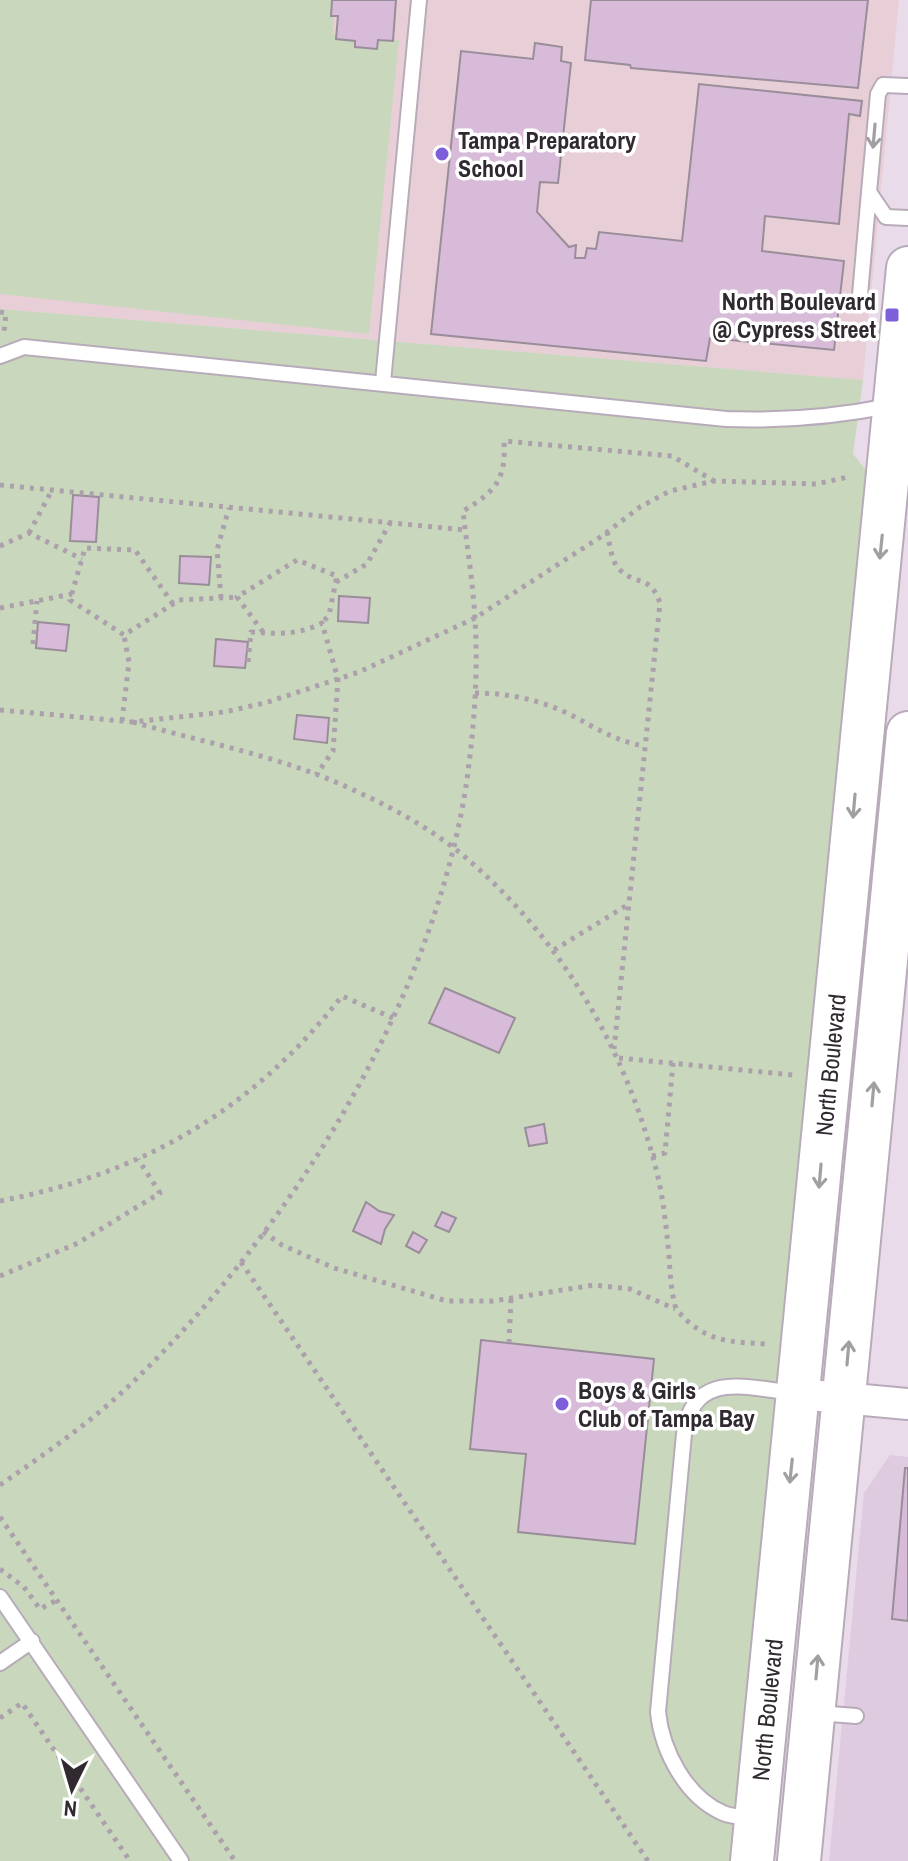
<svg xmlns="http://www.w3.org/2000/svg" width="908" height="1861" font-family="'Archivo Narrow',sans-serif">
<rect width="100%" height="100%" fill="#e9dbea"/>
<path fill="#dfcbdf" d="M890,1455L908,1457V1861H829L864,1493Z"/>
<path fill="#e8cfd7" d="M0,0H899L863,380L0,309Z"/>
<path fill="#c9d8bc" d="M0,0H335L333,34L399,40L369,334L0,294Z
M0,309L863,380L853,454L866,470L867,480L731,1861H0Z"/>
<path fill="#d7bbd8" stroke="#998d9a" stroke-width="2" d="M332,0H396L393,41L378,40L377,49L355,47V41L336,39L338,16H331Z
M591,0H868L858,88L631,68L630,65L585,60Z
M535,43L562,47L561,61L571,63L558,183L540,182L537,212L569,247L576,245L575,258H585L587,248L596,249L599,232L682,241L699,84L862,101L860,116L849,114L839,224L765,216L762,251L844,261L834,350L710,338L706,361L431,334L461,51L533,59Z
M73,495L99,497L96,542L70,541Z
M180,556L211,557L209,585L179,583Z
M339,596L370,598L368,623L338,621Z
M38,622L69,625L66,651L36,648Z
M216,639L248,642L245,668L214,666Z
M297,715L329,718L327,743L294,739Z
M445,988L515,1018L499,1053L429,1023Z
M544,1124L547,1143L529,1146L525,1128Z
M366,1202L379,1211L394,1215L385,1229L381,1244L353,1231Z
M442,1212L456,1218L449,1232L435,1226Z
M413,1232L427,1240L419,1253L406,1246Z
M481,1340L654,1359L635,1544L518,1532L526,1454L470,1449Z
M905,1468H908V1621L892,1619Z"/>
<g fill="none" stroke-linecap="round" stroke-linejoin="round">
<g stroke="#b8abb9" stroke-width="18">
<path id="lane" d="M908,86L883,85L878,94L869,192L886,217L908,218
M860,295L869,192
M0,356L24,347L726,419C782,421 835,417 889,406
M383,382L419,0
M0,1597L181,1861
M0,1663L32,1641
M817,1713L856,1716
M754,1818C744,1817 732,1817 723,1813C686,1797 662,1751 658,1712L684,1434C693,1369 747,1388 795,1393"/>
</g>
<g stroke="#b8abb9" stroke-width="34">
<path id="street" d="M799,1394L908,1404"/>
</g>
<g stroke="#b8abb9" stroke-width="46">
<g id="secondary">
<path id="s1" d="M752,1861L908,268"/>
<path d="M799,1861L908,733"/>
</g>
</g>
<path stroke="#aba0ac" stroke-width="5" stroke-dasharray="4 6" stroke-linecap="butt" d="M0,312L6,313L4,332
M0,485L465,530
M607,532C610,544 611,562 620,570C637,586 650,574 660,603L614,1049
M29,533L52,490
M0,546L29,533L82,559
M336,582L367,564L390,523
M221,598L217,550L229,508
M173,604L135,550L85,548L70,600L124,635L173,604L179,600L237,597
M0,608L72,594
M263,632L237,597L297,560L337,576L329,615L322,623
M33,644L37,601
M248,662L251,632C277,634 299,635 322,623L338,679L333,751L316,775
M475,693C509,693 541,700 571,715C596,728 617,742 645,746
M0,710L133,722L224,712L265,703L359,672L475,618L602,536L640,507L670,491L714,481L816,484L848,477
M122,721L129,662L124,635
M133,722C198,741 268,754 331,780C380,801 432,827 472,863C563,943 625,1049 655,1165C663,1194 666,1225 669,1255C670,1274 671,1291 676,1309C704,1342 728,1342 768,1344
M554,950L629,904
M619,1058L793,1075
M652,1156L665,1153L673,1063
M0,1201C142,1174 252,1111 342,996L393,1018
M263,1232L282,1245L334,1268L447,1301H493L594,1285L630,1289L675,1309
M241,1262L648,1861
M0,1276L78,1243L160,1193L138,1159
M509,1343L511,1298
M0,1485C46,1453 93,1421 134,1381C294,1226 442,989 469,764C475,716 478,667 475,619C473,583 467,547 463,511C496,491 506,480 504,441L672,456L714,481
M0,1517L235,1861
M0,1569L24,1587L40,1609L57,1600
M0,1718L22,1703L130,1861"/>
<use href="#lane" stroke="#fff" stroke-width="14"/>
<use href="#street" stroke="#fff" stroke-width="30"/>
<use href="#secondary" stroke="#fff" stroke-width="42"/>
</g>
<defs><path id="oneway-shaft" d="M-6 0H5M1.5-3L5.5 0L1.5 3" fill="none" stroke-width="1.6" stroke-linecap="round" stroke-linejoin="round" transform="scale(2)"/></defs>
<g stroke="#a29fa2">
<use href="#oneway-shaft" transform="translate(874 136) rotate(95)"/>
<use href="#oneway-shaft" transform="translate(881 547) rotate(96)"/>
<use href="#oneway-shaft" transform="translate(854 806) rotate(95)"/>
<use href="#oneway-shaft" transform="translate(873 1094) rotate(-85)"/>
<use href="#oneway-shaft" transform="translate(820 1176) rotate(95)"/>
<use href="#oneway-shaft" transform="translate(848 1353) rotate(-85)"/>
<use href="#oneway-shaft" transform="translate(791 1471) rotate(96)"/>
<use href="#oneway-shaft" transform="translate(817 1667) rotate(-85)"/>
</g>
<g fill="#7e5fda" stroke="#fff" stroke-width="3">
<circle cx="442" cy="154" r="8"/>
<rect x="884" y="307" width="16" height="16" rx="4"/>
<circle cx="562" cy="1404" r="8"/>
</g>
<g text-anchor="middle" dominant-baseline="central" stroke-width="7" stroke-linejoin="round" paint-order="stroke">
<g font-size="24" font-weight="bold" fill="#302a30" stroke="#fff" text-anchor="start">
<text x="458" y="140">Tampa Preparatory<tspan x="458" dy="28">School</tspan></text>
<text x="876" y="301" text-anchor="end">North Boulevard<tspan x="876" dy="28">@ Cypress Street</tspan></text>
<text x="578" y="1390">Boys &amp; Girls<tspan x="578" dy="28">Club of Tampa Bay</tspan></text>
</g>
<g font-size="24" fill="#302a30" stroke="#fff">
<text stroke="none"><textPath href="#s1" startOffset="800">North Boulevard</textPath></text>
<text stroke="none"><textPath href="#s1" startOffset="152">North Boulevard</textPath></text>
</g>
</g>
<g transform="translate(72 1789) rotate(185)" stroke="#ffffff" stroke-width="6" paint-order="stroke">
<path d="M0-6L14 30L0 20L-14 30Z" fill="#302a30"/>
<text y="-12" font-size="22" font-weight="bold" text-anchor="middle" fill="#302a30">N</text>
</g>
</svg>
